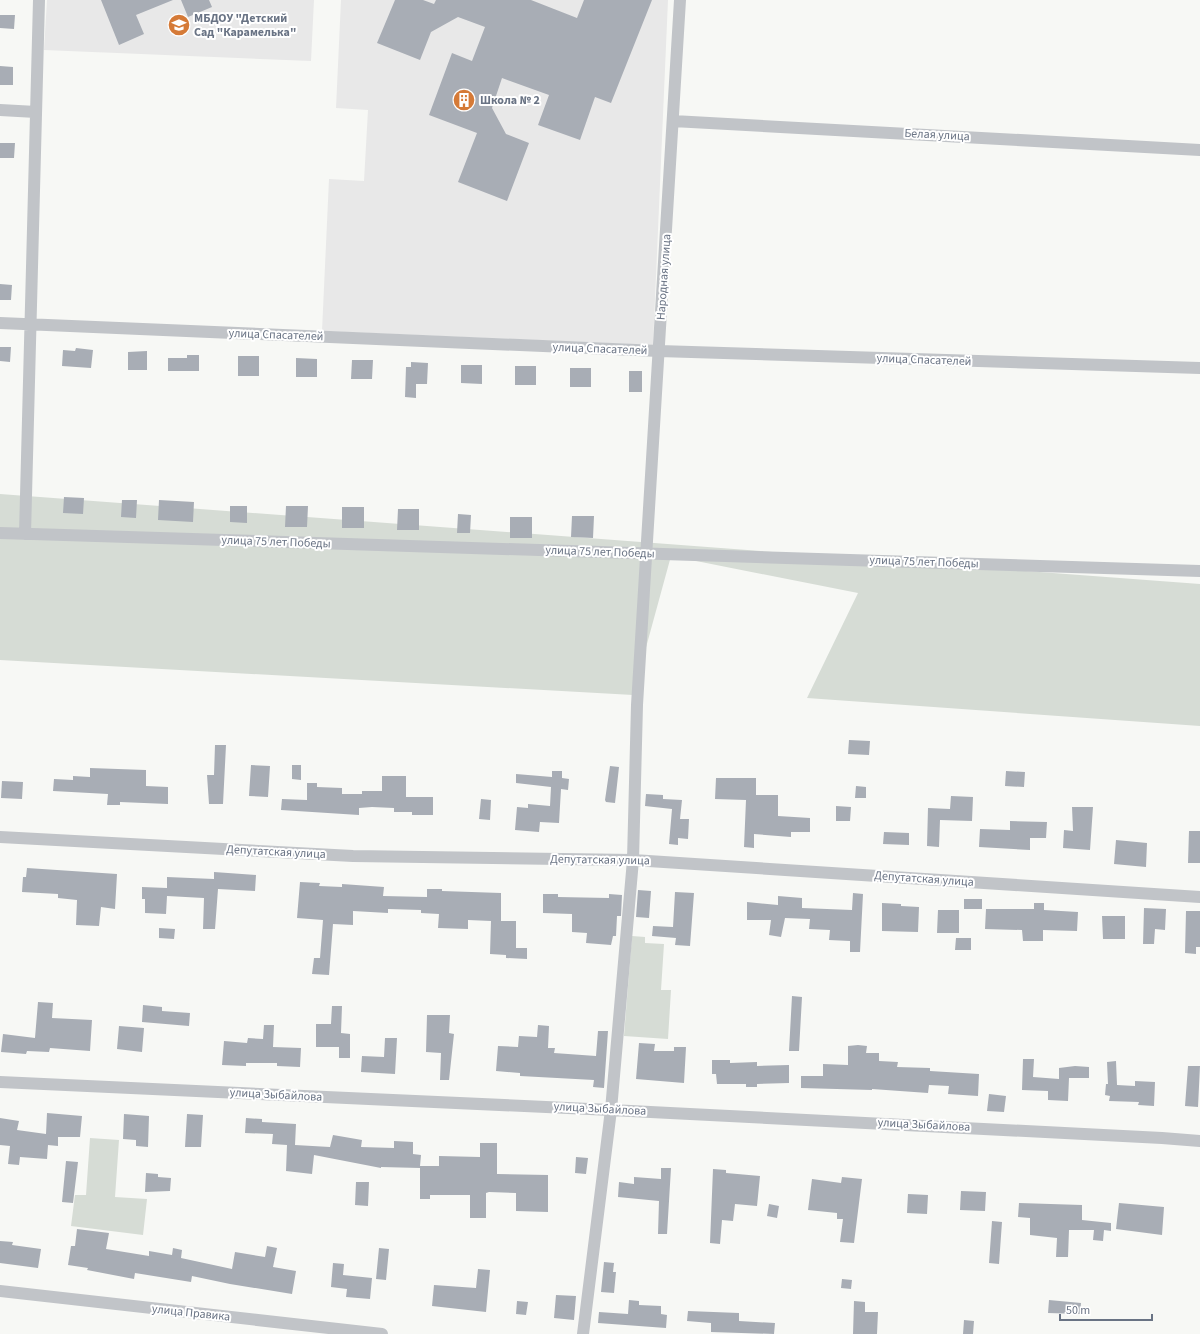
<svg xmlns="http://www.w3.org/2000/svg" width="1200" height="1334" font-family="'Source Sans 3',sans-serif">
<rect width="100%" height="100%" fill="#f7f8f5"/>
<path fill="#e8e8e8" d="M47,0H314L311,61L44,50Z
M341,0H668L653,345L322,331L329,179L364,181L368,110L336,108Z"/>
<path fill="#d6dcd5" d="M0,494L1200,584V726L807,698L858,593L671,556L633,695L0,660Z
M632,936L645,937V943L664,944L661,990H671L668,1039L624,1036Z
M90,1138L119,1140L115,1197L147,1199L143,1235L71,1226L75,1195H86Z"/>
<path fill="#a8adb5" d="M101,0H173L136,15L144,34L119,45Z
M181,0H209L212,7L188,17Z
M395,0H423L434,4L436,0H531L577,18L584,0H652L611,103L595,97L580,140L538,125L549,95L502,78L492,108L506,134L529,143L507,201L458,182L477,133L429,115L452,53L472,61L485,27L458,17L431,32L420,60L377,43Z
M0,15H15L14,29L0,28Z
M0,66L13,67V85H0Z
M0,143H15L14,158H0Z
M0,284L12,285L11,300H0Z
M0,347H11L10,362L0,361Z
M76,348L93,350L91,368L62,366L63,350L75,351Z
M147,351V370H128V352Z
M187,355H199V371H168V358H187Z
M238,356H259V376H238Z
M296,358L317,359V377H296Z
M352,360H373L372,379H351Z
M411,362L428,363L427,384H416V398L405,397L406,367H411Z
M461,365H482V384L461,383Z
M515,366H536V385H515Z
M570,368H591V387H570Z
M629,371H642V392H629Z
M64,497L84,498L83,514L63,513Z
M122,500H137L136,518L121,517Z
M159,500L194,502L193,522L158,520Z
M230,506H247V523L230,522Z
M286,506H308L307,527H285Z
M342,507H364V528H342Z
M398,509H419V530H397Z
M458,514L471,515L470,533H457Z
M572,516H594L593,538L571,537Z
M510,517H532V538H510Z
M849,740L870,741L869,755L848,754Z
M215,745H226L223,804H209L207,775H214Z
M251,765L270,766L268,797L249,796Z
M292,765H301V780L292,779Z
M610,766L619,767L615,803L606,802L605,800Z
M90,768L146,770V786L168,787V804L120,802V805H107L108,794L53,791L54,779L73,780V776L90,777Z
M552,771H562V778L569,779L568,790L561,789L559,823L540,822L539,832L515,830L517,807L528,808V804L550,806L551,787L516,783V774L552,777Z
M1006,771L1025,772L1024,787L1005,786Z
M382,776H406V797H433V815H412V812H394V808L372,807L359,808V815L281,810L282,799L307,800V783H317V787L342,788V794H362V791H382Z
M716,778H756V795H778V816L810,818V832H791V837L754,834V848L744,847L746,800L715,799Z
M2,781L23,782L22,799L1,798Z
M856,786L866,787V798H855Z
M646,794L663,795V799L682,800L680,819H689L688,839L678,838V845L669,844L672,809L645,806Z
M951,796L973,797L972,821L940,820L939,847L927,846L928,808L950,809Z
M481,799L491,800L490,820L479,819Z
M836,806L851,807L850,821H836Z
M1072,807H1093L1090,850L1063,848L1064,830L1073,831Z
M1010,821L1047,822L1046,838H1030V850L979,847L980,829L1010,830Z
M1189,831H1200V863H1188Z
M884,832L909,833V845L883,844Z
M1116,840L1147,843L1146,867L1114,864Z
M27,868L117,874L115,909L101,907L99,926L76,925L77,900L58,898V894L22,892L23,877H26Z
M214,872L256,875L255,891L218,889L215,929H203L204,898L167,896L166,914L145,913V899H142V887L167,888V877L214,879Z
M300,882L320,883L319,886L342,887V884L384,887L383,896L427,897V889H442V891L501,893V921H516V948H527V959L506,958V955L490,954L491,921L468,920V929L438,928L439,914L421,913V910L388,909V913L353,911V925L333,924L329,975L312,974L314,958H320L323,920L297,918Z
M638,890L651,891L649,918L636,917Z
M675,892L694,893L690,946L675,945L676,938L652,936L653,926L673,927Z
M853,893L863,894L860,952H850V941L829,940L830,930L809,929L810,919L785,918L781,937L769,935L771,920H747V902L778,905V896L802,898V908L852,910Z
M543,894H558V897L609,898V894L622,895L621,916H617L616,936H613L611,945L586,943L587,933L572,932V914L543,913Z
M964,899H982V909H964Z
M882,903L901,904V906L919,907L918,932L882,931Z
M1034,903H1044V910L1078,912L1077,931L1043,930V941H1023L1022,930L985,929L986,909H1034Z
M1144,908L1166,909L1165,930L1155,929L1154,944H1143Z
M938,910H959V933H937Z
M1186,911H1200V947H1196V954L1185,953Z
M1102,916H1125V939H1103Z
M159,928L175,929L174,939L159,938Z
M956,938H971V950H955Z
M792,996L802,997L799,1051H789Z
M38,1002L53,1003L52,1018L92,1020L90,1051L50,1048L49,1052L27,1051L26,1054L1,1052L3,1034L35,1038Z
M143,1005L162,1007V1011L190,1013L189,1026L142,1022Z
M332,1006H342L341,1033L350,1034V1058H339V1047H316V1024H331Z
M427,1015H450L449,1033L454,1034L449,1080H440L441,1053L426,1052Z
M264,1025H274L273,1047L301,1048L300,1067L277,1066V1063H246V1066L222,1065L224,1041L247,1043L248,1038L263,1039Z
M538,1025L549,1026L548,1048H555L554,1053L596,1056L598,1031H608L604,1088L593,1087L594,1080L520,1076V1073L496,1071L498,1046L518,1047L519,1036L537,1037Z
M119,1026L144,1028L142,1052L117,1049Z
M385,1038H397L395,1074L361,1072L362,1056L384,1057Z
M639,1043L655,1044L654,1051H674V1047H686L684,1083L636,1079Z
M858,1045L867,1046L866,1053H879V1061L898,1062L897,1067L930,1068V1071L979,1074L978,1096L948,1094L949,1086L929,1085L928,1093L872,1089V1090L801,1088V1076H823V1064L848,1065V1046Z
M1023,1059H1034L1033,1077L1059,1079V1068L1075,1066L1089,1067V1078H1069L1068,1101L1048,1100V1091L1022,1090Z
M712,1060H730V1063L757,1062V1066L789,1065V1083L757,1084V1087H746V1084H717L716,1074H712Z
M1116,1061L1117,1085L1135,1086V1081L1155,1082L1154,1106L1138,1105L1139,1102L1109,1101L1110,1096L1105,1095L1106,1084H1108L1107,1062Z
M1188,1066H1200L1198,1107L1185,1106Z
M989,1094L1006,1096L1004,1112L987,1111Z
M47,1113L82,1116L80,1137H58V1146L48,1145L47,1159L20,1157L19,1165L8,1164L10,1146L0,1145V1118L19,1121L17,1130L46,1134Z
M124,1114L149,1116L148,1147L136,1146V1140L123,1139Z
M187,1114L203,1115L201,1147H185Z
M246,1118L262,1119V1122L296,1124L295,1145L330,1147L333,1135L362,1140L361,1147L394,1148V1141L413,1142V1154L421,1155L420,1166H439V1156L480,1157V1143H497V1174L548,1175V1212L516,1211V1193L489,1192L486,1193V1218H470V1195H430V1199H420V1168L381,1167V1168L314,1155L312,1174L286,1171L287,1145L272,1144L273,1134L245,1133Z
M576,1157L588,1158L586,1174L575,1173Z
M66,1161L78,1162L73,1203L62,1202Z
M661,1168H671L667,1234H658L659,1201L618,1197L619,1182L634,1184V1177L661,1179Z
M713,1169L726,1170V1173L760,1176L757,1206L735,1204L733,1221L722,1220L720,1244L710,1243Z
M146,1173L158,1174V1177L171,1178L170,1191L145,1192Z
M842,1177L862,1179L854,1243L840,1242L843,1219H837V1213L808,1210L812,1179L841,1183Z
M356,1182H369L368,1206L355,1205Z
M961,1191L986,1192L985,1211L960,1210Z
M908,1194L928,1195L927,1214L907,1213Z
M1019,1203L1082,1205V1220L1111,1223V1231L1104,1230L1103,1241L1093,1240L1094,1230H1069L1068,1257H1056L1057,1238L1030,1235V1218L1018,1217Z
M1119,1203L1164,1207L1162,1235L1116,1229Z
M769,1204L779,1206L777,1218L767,1216Z
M992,1221L1002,1222L999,1264L989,1263Z
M77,1229L109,1233L106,1249L149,1256V1251L172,1255L173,1248L182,1250L181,1258L232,1269L235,1252L265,1257L267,1246L277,1248L273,1267L296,1271L292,1294L230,1284L192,1276L191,1282L135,1273L134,1279L87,1270L88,1268L68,1265L71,1246H75Z
M0,1241L13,1242L12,1245L41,1249L38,1268L0,1263Z
M379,1248L389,1249L386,1280L376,1279Z
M604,1262L614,1263L613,1272H616L614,1293L601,1292Z
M333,1263L344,1264L343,1275L372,1278L370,1299L346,1297L347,1289L331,1287Z
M478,1269L490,1270L486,1312L432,1306L434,1285L476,1288Z
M842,1279L852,1280L851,1289L841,1288Z
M556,1295L576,1296L574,1320L554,1318Z
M629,1300L639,1301V1305L661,1306V1314L667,1315L666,1328L598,1323L599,1312L628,1314Z
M1049,1300L1081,1303L1080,1314L1048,1313Z
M517,1301L528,1302L526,1315L516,1314Z
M854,1301L865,1302V1312H878L877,1334H853Z
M688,1311L739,1313V1321L775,1323L774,1334L711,1332V1323L687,1321Z
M964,1320L974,1321L973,1334H963Z"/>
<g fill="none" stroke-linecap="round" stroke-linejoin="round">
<path stroke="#c1c4c8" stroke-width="12" d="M0,110L36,112
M673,121L1200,150
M0,323L659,351L1200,368
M0,533L1200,571
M25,534L39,0
M0,837L353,856L633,860L1200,897
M0,1082L611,1110L1162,1138L1200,1141
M0,1291L382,1334
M583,1334L611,1110L633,860L637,705L680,0"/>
</g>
<defs>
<g id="school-disc" transform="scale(1.15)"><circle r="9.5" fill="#d57a37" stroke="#fff"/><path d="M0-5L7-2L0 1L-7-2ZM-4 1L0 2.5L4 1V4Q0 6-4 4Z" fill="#fff"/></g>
<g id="building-disc" transform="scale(1.15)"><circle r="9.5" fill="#d57a37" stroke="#fff"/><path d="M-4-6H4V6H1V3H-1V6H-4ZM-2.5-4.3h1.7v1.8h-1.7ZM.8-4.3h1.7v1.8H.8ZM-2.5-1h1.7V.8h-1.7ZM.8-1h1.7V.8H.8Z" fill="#fff"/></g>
</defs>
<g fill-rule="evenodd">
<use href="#school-disc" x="179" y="25"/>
<use href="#building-disc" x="464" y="100"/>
</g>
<g text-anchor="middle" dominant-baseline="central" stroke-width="4" stroke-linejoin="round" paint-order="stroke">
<g font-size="12" font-weight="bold" fill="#697384" stroke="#fff" text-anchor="start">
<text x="194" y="18">МБДОУ "Детский<tspan x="194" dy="14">Сад "Карамелька"</tspan></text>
<text x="480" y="100">Школа № 2</text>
</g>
<g font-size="12" fill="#697384" stroke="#fff">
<text transform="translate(937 135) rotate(3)">Белая улица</text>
<text transform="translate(664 277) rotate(-86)">Народная улица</text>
<text transform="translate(276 335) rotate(2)">улица Спасателей</text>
<text transform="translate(600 349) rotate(2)">улица Спасателей</text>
<text transform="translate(924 360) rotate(2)">улица Спасателей</text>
<text transform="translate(276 542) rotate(2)">улица 75 лет Победы</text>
<text transform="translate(600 552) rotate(2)">улица 75 лет Победы</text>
<text transform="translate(924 562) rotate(2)">улица 75 лет Победы</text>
<text transform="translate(276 852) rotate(3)">Депутатская улица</text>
<text transform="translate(600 860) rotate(1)">Депутатская улица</text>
<text transform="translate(924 879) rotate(4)">Депутатская улица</text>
<text transform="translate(276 1095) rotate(3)">улица Зыбайлова</text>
<text transform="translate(600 1109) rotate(3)">улица Зыбайлова</text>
<text transform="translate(924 1125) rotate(3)">улица Зыбайлова</text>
<text transform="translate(191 1313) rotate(6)">улица Правика</text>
</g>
</g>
<path d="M1060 1314v6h92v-6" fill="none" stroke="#697384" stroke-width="2"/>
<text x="1066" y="1314" font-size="12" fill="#697384" stroke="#ffffff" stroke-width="3" paint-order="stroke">50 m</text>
</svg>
